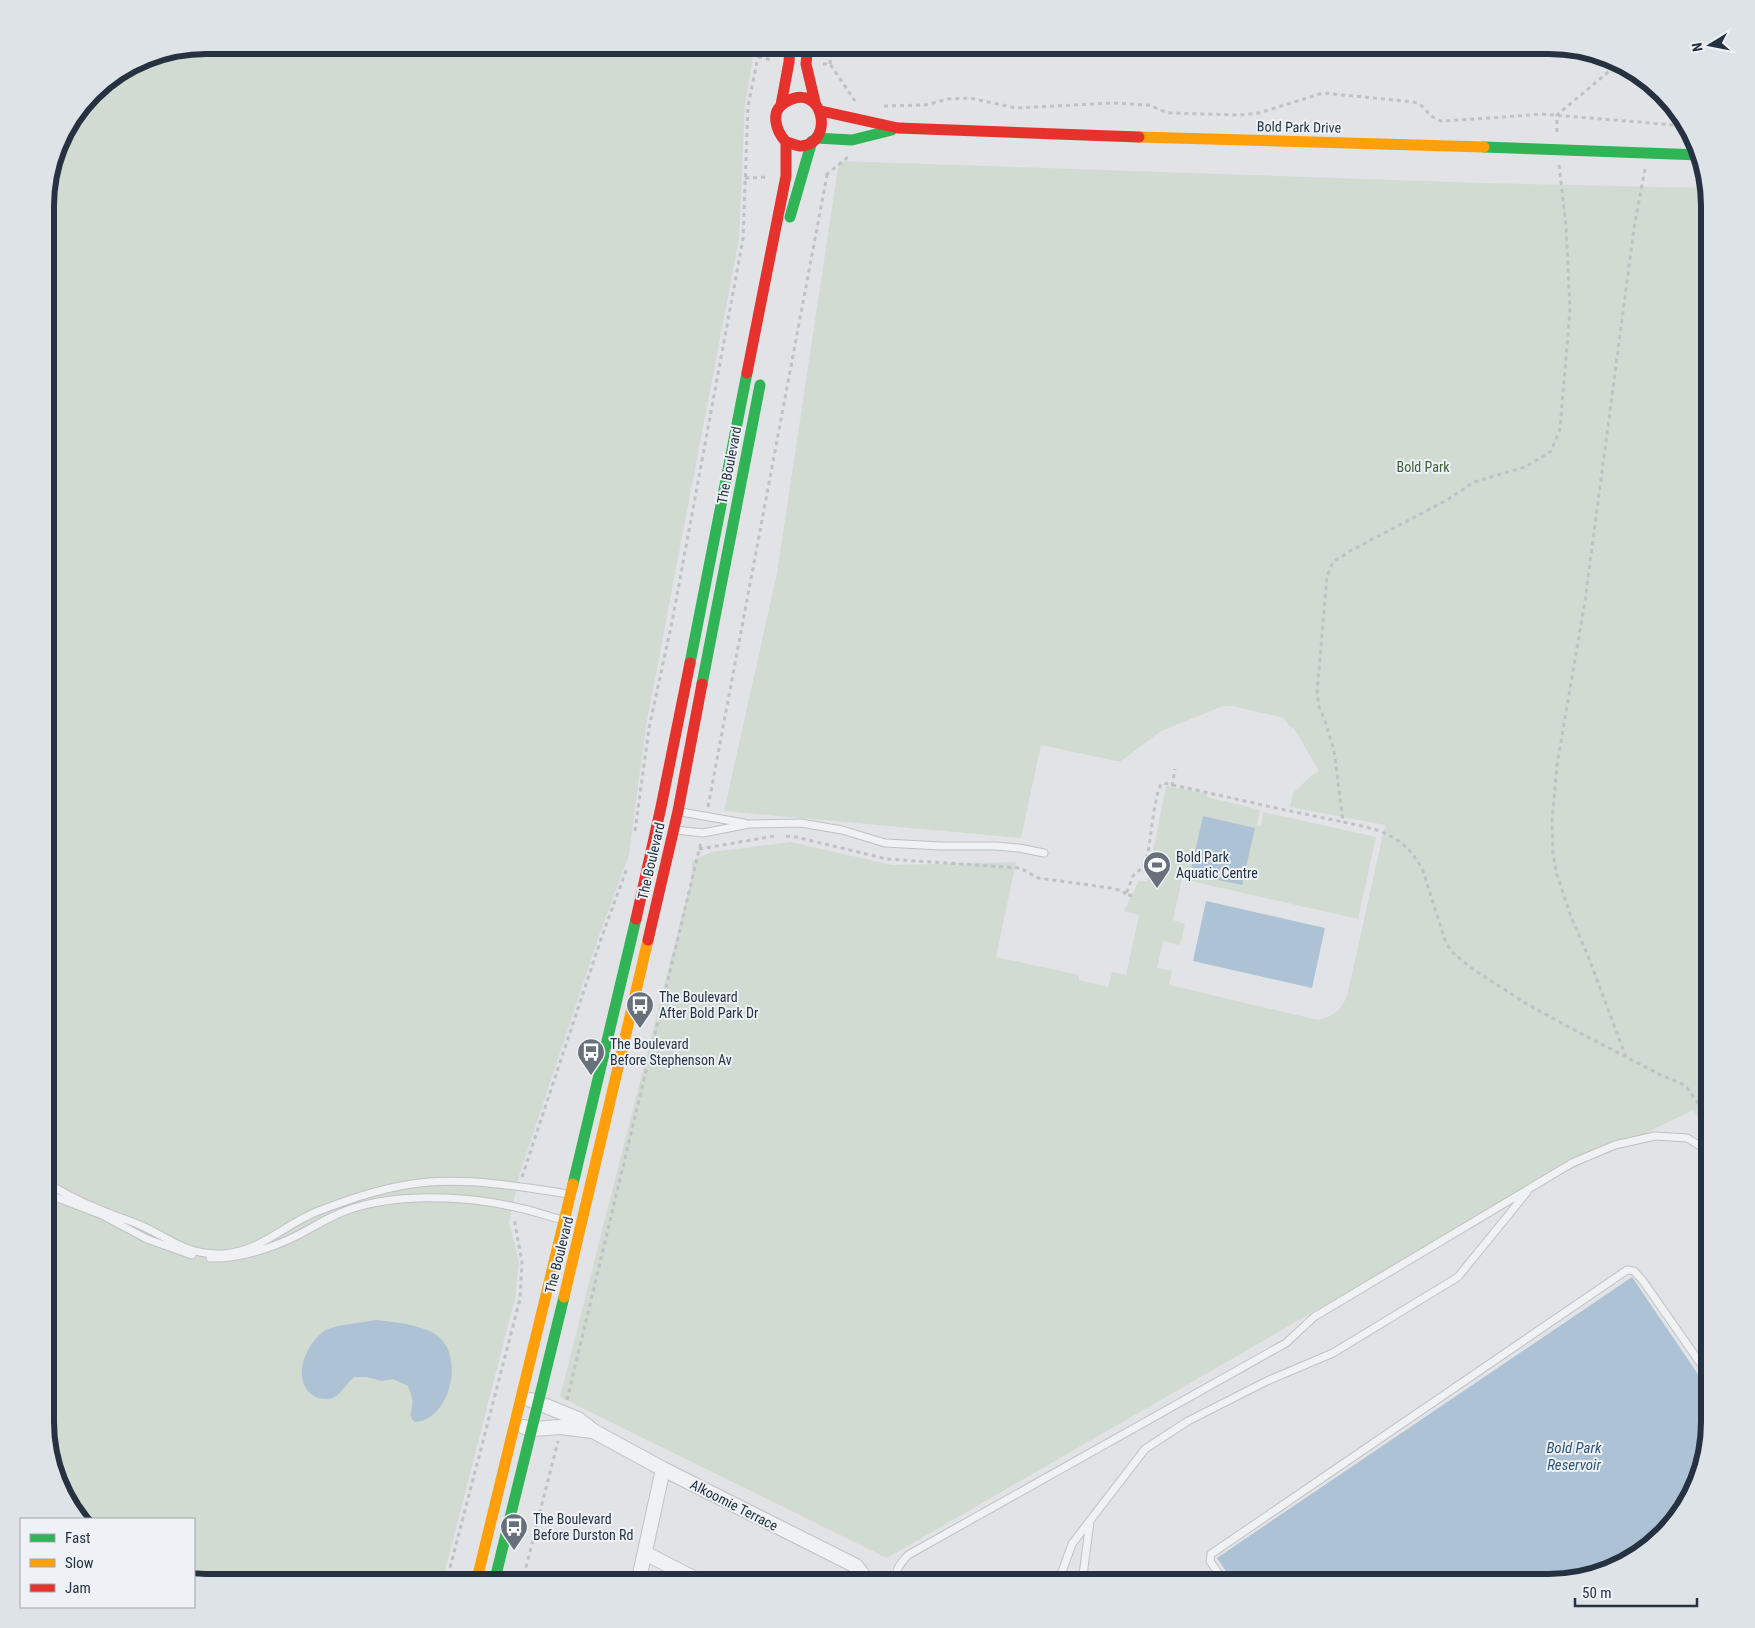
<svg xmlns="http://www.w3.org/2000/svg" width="1755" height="1628" font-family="'Roboto Condensed',sans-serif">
<rect width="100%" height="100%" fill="#e1e3e6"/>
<path fill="#d2dbd1" d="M206,45H755L745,105L739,239L646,726L629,855L599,936L519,1176L509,1222L519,1262L515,1298L442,1583H206L194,1581V1519H81L57,1484L45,1432V195L61,135L100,85L145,57Z
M839,161L1482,183L1708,188L1710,196V1133L1693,1110L1500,1204L887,1558L560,1397L692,876V861L711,852L791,842L892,865L1016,862L996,957L1079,975V980L1108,987L1112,972L1126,975L1139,915L1124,911L1139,881L1147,882L1166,786L1207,794V797L1260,810L1257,825L1261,826L1263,812L1376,837L1358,919L1182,879L1173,920L1185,924L1180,945L1163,941L1157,968L1172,971L1169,985L1318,1020C1335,1015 1340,1012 1347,996L1385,825L1290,807L1293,793L1310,777L1319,771L1294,728L1290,727L1284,718L1233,706H1223L1161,731L1121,761H1116L1041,745L1021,838L724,811L777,573Z"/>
<path fill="#adc2d4" d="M1203,816L1255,828L1242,885L1190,874Z
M1206,901L1325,928L1312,988L1193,961Z
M1632,1277L1710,1392V1422L1698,1484L1663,1536L1610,1571L1549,1583H1234L1217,1558Z
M376,1320C395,1322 418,1324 435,1334C466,1353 451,1420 415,1422C406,1415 414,1408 412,1399C412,1395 409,1390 408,1386L393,1379L382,1381L366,1377H354C348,1382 341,1393 336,1396C332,1399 329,1399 325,1399C318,1399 312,1396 308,1391C293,1373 308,1341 326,1330C338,1324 362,1323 376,1320Z"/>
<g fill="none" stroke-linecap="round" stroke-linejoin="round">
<g stroke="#bfc1c4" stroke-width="9">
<path id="lane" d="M681,812L744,823
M676,830L703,833L749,824L801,823L842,830L885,843L941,846H996L1019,848L1044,853
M45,1182C62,1192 79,1201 96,1208C111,1215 127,1219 142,1226C173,1240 186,1255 223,1254C259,1252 284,1225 316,1212C352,1198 390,1185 429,1182C476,1179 523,1187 569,1194
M45,1193L102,1215L147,1239L192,1255
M210,1258C243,1259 282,1245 311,1228C320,1223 329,1218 338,1214C387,1192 463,1195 515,1207C531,1210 547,1216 563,1220
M897,1583C894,1570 900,1564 908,1555L1286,1343L1314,1317L1572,1163L1615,1145L1655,1136L1687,1138L1710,1152
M1058,1583L1072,1544L1145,1449L1188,1421L1267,1381L1333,1353L1458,1277L1527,1192
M1085,1583L1083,1575L1090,1522
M1225,1583L1210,1561L1211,1554L1627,1270L1634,1271L1643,1281L1710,1377"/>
</g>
<g stroke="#bfc1c4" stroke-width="16">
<path id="street" d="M531,1400L578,1419L595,1432L663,1469L856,1566L869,1583
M524,1427L532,1429L561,1427L592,1431
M645,1553L703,1583
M638,1583L663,1469"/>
</g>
<path stroke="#bfc2c5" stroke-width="3" stroke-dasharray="4 4" stroke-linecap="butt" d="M758,57L772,60
M823,64H830L855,101
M830,64L831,45
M884,106L925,105L948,99L970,98L1016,108L1113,103L1148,105L1168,113L1240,115L1259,113L1323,93L1414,102L1422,106L1431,116L1441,121L1492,118L1541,114L1686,126
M1557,132V115L1619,63
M1559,165L1566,226L1570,310L1560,429L1551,451L1542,457L1525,467L1474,482L1447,500L1352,550L1333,562L1327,576L1317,693L1319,707L1324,718L1334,750L1343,822C1380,830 1401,833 1422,868L1445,940L1451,951L1471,968L1527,1004L1578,1032L1661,1075L1682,1084L1688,1089L1710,1121
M826,175L848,157
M745,178L768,177
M1172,786L1175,769
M708,807L827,175
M635,831L649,728L672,622L743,239L748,106L758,57L759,45
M786,836L796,837L887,859L1020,868L1038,878L1111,888L1122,891L1126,894
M699,849L775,836
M1132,896L1126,894L1133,876L1143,867L1148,853L1154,811L1158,791L1161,784L1164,783L1276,808L1343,822
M1626,1057L1588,956L1571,917L1557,875L1553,854L1552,821L1557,765L1585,601L1634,228L1645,169
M522,1177L601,939L627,868
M567,1400L701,842
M446,1583L520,1299L522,1262L514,1218
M522,1583L558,1441"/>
<use href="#lane" stroke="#f0f1f3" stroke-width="7"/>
<use href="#street" stroke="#f0f1f3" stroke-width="14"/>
<path stroke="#30b455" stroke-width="11" d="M816,138L852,140L892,130
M1484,147L1700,155
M790,217L812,141
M690,663L747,373
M702,684L760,385
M573,1184L636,919
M494,1583L564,1297"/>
<path stroke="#ff9f0a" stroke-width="11" d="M1139,137L1484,147
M564,1297L648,940
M476,1583L573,1184"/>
<path stroke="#e5322d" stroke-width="11" d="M808,45L806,64L815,102
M781,105L789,62L790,45
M821,111L898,128L1139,137
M747,373L786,176V142C776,131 769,111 786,102C824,80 835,144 801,146C797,146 791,143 786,142
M636,919L661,807L690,663
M648,940L678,811L702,684"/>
</g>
<defs>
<g id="stadium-pin" transform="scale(1.4375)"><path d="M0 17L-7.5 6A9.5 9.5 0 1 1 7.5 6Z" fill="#67707b" stroke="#eef2f6"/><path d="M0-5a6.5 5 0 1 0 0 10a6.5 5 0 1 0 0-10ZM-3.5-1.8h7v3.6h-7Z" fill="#fff"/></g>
<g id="bus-pin" transform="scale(1.4375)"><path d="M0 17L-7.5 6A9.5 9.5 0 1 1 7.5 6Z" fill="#67707b" stroke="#eef2f6"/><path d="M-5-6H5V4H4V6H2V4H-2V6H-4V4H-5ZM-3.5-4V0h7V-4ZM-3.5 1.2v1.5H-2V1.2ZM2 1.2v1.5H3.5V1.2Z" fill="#fff"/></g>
</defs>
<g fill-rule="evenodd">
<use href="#stadium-pin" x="1157" y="865"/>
<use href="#bus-pin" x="640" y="1005"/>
<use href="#bus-pin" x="591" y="1052"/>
<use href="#bus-pin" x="514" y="1527"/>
</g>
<g text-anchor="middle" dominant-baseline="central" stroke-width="4" stroke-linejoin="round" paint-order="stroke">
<g font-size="14" fill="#263241" stroke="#eef2f6">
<text transform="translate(1299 127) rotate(1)">Bold Park Drive</text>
<text transform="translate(729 465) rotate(-79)">The Boulevard</text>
<text transform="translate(651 861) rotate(-77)">The Boulevard</text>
<text transform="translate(559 1255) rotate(-76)">The Boulevard</text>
<text transform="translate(734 1505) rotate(27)">Alkoomie Terrace</text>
</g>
<g font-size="14" fill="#3d5e33" stroke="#eef2f6">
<text x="1423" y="467">Bold Park</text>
</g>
<g font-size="14" fill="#263241" stroke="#eef2f6" text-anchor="start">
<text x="1176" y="857">Bold Park<tspan x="1176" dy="16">Aquatic Centre</tspan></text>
<text x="659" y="997">The Boulevard<tspan x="659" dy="16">After Bold Park Dr</tspan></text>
<text x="610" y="1044">The Boulevard<tspan x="610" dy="16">Before Stephenson Av</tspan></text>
<text x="533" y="1519">The Boulevard<tspan x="533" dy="16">Before Durston Rd</tspan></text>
</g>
<g font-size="15" font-style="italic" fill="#2e5378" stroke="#eef2f6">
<text x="1574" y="1448">Bold Park<tspan x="1574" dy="17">Reservoir</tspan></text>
</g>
</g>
<path d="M0 0H1755V1628H0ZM206 54H1549A152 152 0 0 1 1701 206V1422A152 152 0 0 1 1549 1574H206A152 152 0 0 1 54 1422V206A152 152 0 0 1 206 54Z" fill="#dee3e8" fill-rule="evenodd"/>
<path fill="none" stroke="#263241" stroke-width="6" d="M206 54H1549A152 152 0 0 1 1701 206V1422A152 152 0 0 1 1549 1574H206A152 152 0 0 1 54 1422V206A152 152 0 0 1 206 54Z"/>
<rect x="20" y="1518" width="175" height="90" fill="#eef2f6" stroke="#9ea5ae"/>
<rect x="30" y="1534" width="25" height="8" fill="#30b455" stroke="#9ea5ae"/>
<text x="65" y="1543" font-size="15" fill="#263241">Fast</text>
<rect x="30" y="1559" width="25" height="8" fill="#ff9f0a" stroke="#9ea5ae"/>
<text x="65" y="1568" font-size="15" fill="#263241">Slow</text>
<rect x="30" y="1584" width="25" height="8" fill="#e5322d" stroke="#9ea5ae"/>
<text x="65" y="1593" font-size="15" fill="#263241">Jam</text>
<g transform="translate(1710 45) rotate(260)" stroke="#eef2f6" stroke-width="4" paint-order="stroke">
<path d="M0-4L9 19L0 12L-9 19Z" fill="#263241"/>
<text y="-8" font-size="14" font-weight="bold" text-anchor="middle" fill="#263241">N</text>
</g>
<path d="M1575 1598v8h122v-8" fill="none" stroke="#263241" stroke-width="2.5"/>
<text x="1582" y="1598" font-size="15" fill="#263241" stroke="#eef2f6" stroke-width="4" paint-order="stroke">50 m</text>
</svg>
